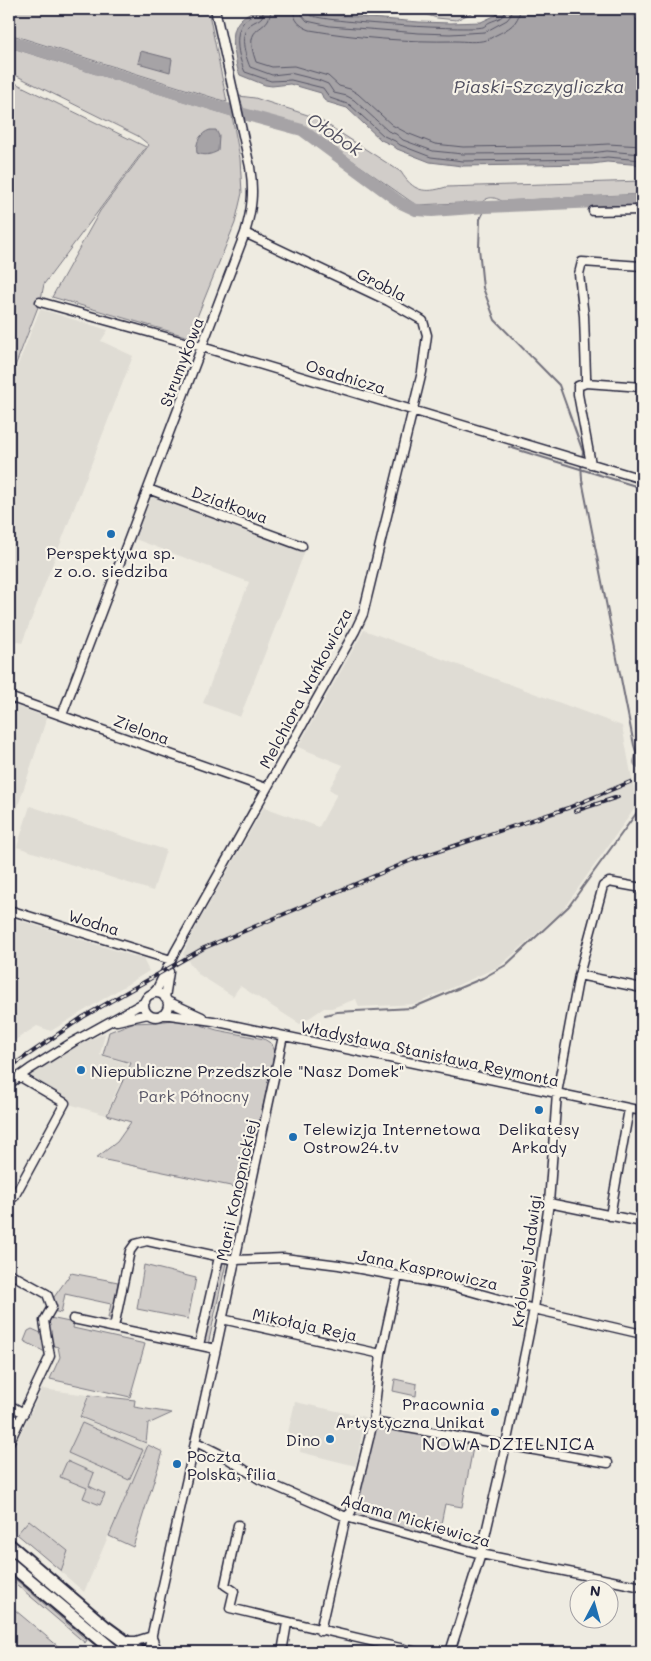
<svg xmlns="http://www.w3.org/2000/svg" width="651" height="1661" font-family="Mali,sans-serif">
<rect width="100%" height="100%" fill="#eeebe1"/>
<filter id="ink" filterUnits="userSpaceOnUse"><feTurbulence type="fractalNoise" baseFrequency=".02" numOctaves="2"/><feDisplacementMap in="SourceGraphic" scale="10" xChannelSelector="R" yChannelSelector="G"/><feConvolveMatrix kernelMatrix="1 2 1 2 8 2 1 2 1" color-interpolation-filters="sRGB"/></filter>
<g filter="url(#ink)">
<path fill="#dfdcd4" d="M40,309L108,330L101,341L133,356L22,643L9,639V387Z
M152,495L305,551L240,717L203,703L249,582L135,539Z
M364,630L622,726L637,805L562,911L500,966L416,1004L359,1007L356,999L332,1008H324L300,1024L240,986L233,996L198,974L183,954L191,936L264,807L319,827L337,794L329,789L343,765L298,747Z
M9,704L47,717L9,834Z
M30,806L166,850L153,891L17,847Z
M9,917L143,959L149,971L51,1031L37,1026L9,1044Z
M105,1033L100,1055L128,1064L106,1115L69,1104L66,1099L27,1076L75,1046Z
M42,1389L88,1395L79,1418L148,1445L84,1592L9,1527V1457Z
M295,1402L365,1417L356,1466L300,1452L301,1444L286,1441Z"/>
<path fill="#d1cdc9" stroke="#7a7882" d="M9,9H208L227,102L9,34Z
M409,9H480L456,20L437,18Z
M9,47L232,116L240,158L242,193L235,223L189,337L52,297L100,211L149,145L138,136L9,72Z
M9,80L146,147L44,284L41,299L9,382Z
M239,96L255,98L317,118L401,172C413,191 424,194 446,187L642,181V194L502,201C494,197 489,196 482,202L416,205L303,126L244,110Z
M181,1019L217,1030L264,1039L272,1044L275,1052L245,1189L96,1158L117,1142L131,1122L107,1115L131,1063L103,1055L109,1032L132,1023L157,1022Z
M220,1262L226,1263L208,1345L203,1344Z
M144,1265L196,1278L188,1319L137,1309Z
M71,1273L118,1282L112,1318H108L111,1304L65,1294L61,1313L53,1311L52,1300Z
M50,1318L74,1323L73,1328L145,1344L130,1397L50,1379L60,1357L58,1347L51,1345L48,1326Z
M32,1329L41,1333L45,1352L24,1341L28,1331Z
M395,1379L417,1384L416,1396L393,1391Z
M89,1395L135,1400L134,1407L172,1413L148,1424L146,1443L80,1417Z
M82,1423L143,1450L129,1480L68,1453Z
M374,1424L474,1442L462,1507L445,1504L438,1539L352,1518Z
M148,1445L163,1452L133,1547L109,1536Z
M67,1461L94,1473L89,1486L105,1494L100,1505L83,1498L87,1488L60,1477Z
M29,1520L68,1551L61,1571L17,1534Z
M9,1574L87,1640L85,1643L9,1578Z
M9,1605L65,1652H9Z"/>
<path fill="#a6a3a6" stroke="#716f7b" d="M260,9H300L333,15L419,22L451,23L481,22L496,15L502,9H633L635,18L642,25V165L607,162L592,164L462,166L430,162L397,149L392,145L381,140L347,108L327,102L324,100L321,93L290,84L272,86L265,85L240,75C237,69 236,62 235,55C230,31 235,16 260,9Z
M141,51L172,59L170,72L138,63Z
M210,130H216L219,136L218,151C210,155 205,156 197,153C195,143 200,133 210,130Z"/>
<g fill="none" stroke-linecap="round" stroke-linejoin="round">
<path stroke="#575666" stroke-width="1" d="M258,9C257,16 252,15 247,19C232,30 238,57 245,72L271,81L291,80L323,88L330,98L350,105L384,136L395,141L400,145L431,157L463,161L592,159L607,157L642,160
M264,9L262,17C258,21 255,21 251,24C238,33 245,55 250,67L272,75L290,73L318,80L328,84L334,93L347,96L354,100L388,131L396,134L403,140L433,151L463,154L591,153L607,151L642,154
M271,9C270,36 241,20 256,62L272,67L294,66L328,76L339,86L350,89L358,94L392,125L407,133L435,144L463,147L591,145L608,144L642,146
M293,9C294,20 299,26 310,30C355,38 409,42 455,41C465,41 476,43 486,40C490,39 492,37 496,35C508,29 519,24 520,9
M301,9L302,15L307,21L330,26L419,33L450,34L485,32L507,20L511,15L512,9
M307,9C308,12 307,13 310,15C321,22 469,31 483,27C489,24 484,25 490,22C497,19 505,18 506,9"/>
<path stroke="#716f7b" stroke-width="2" d="M486,207L480,219L479,248L483,288L495,320L559,385L583,452L582,458
M509,447L642,488
M325,1015L337,1012L412,1008L483,978L506,965L569,906L638,811L641,792L639,762L634,745L582,480L581,462"/>
<path stroke="#a6a3a6" stroke-width="12" d="M9,41L240,113L302,130L401,203L416,210L432,211L486,207L642,200
M639,762L642,752"/>
<g stroke="#22223b" stroke-width="11">
<path id="street" d="M593,211L642,210
M40,302L202,347L642,479
M586,383L642,387
M591,464L578,394V386L586,383V376L584,316L579,274L582,262L642,266
M148,489L302,546
M9,697L266,788
M62,715L245,233C252,209 254,192 250,167L215,9
M9,910L171,960
M579,975L642,988
M144 1005a12 12 0 1 1 24 0a12 12 0 1 1-24 0Z
M152,994L157,989L175,952L355,631L363,614L422,372L427,335L423,321L420,319L388,301L245,233
M165,998L169,972
M167,1001L202,1017
M162,1015H170L213,1021L642,1111
M117,1021L148,1014
M9,1084L30,1069L73,1042L145,1002
M9,1199L14,1197L65,1103L19,1076
M549,1203L642,1222
M610,1216L629,1109
M9,1273L47,1294L52,1307L44,1321L50,1356L9,1443
M73,1319L216,1349
M222,1319L381,1354
M114,1327L130,1251L135,1244L147,1241L235,1260L284,1258L339,1265L452,1286L534,1309L642,1334
M199,1345L219,1257
M9,1405L24,1413
M373,1422L608,1463
M196,1442L222,1455L259,1479L346,1517L481,1554L642,1587
M238,1525L225,1585L234,1591L230,1608L417,1652
M320,1631L346,1517L351,1512L373,1422L381,1354L398,1276
M152,1638L158,1652
M124,1641H136L152,1636
M148,1652L216,1349L283,1036
M282,1652L287,1623
M450,1652L481,1554L506,1445L534,1309L549,1203L557,1093L579,975L603,886L609,882L642,888"/>
</g>
<g stroke="#22223b" stroke-width="16">
<path id="primary" d="M9,1545L105,1627L139,1652
M9,1563L115,1652"/>
</g>
<use href="#street" stroke="#f7f3e8" stroke-width="8"/>
<use href="#primary" stroke="#f7f3e8" stroke-width="12"/>
<g stroke="#22223b" stroke-width="4">
<path id="rail" d="M575,811L618,797
M9,1068L83,1017L204,948L412,860L568,808L630,782"/>
</g>
<use href="#rail" stroke="#f7f3e8" stroke-width="2" stroke-dasharray="5.5" stroke-linecap="butt"/>
</g>
</g>
<g fill="#1f6fb2" stroke="#f7f3e8" stroke-width="2">
<circle cx="111" cy="534" r="5"/>
<circle cx="81" cy="1070" r="5"/>
<circle cx="539" cy="1110" r="5"/>
<circle cx="293" cy="1137" r="5"/>
<circle cx="495" cy="1412" r="5"/>
<circle cx="330" cy="1439" r="5"/>
<circle cx="177" cy="1464" r="5"/>
</g>
<g text-anchor="middle" dominant-baseline="central" stroke-width="4.5" stroke-linejoin="round" paint-order="stroke">
<g font-size="16" fill="#22223b" stroke="#f7f3e8">
<text transform="translate(382 284) rotate(27)">Grobla</text>
<text transform="translate(181 362) rotate(-69)">Strumykowa</text>
<text transform="translate(346 376) rotate(17)">Osadnicza</text>
<text transform="translate(230 504) rotate(20)">Działkowa</text>
<text transform="translate(305 688) rotate(-62)">Melchiora Wańkowicza</text>
<text transform="translate(142 729) rotate(20)">Zielona</text>
<text transform="translate(94 922) rotate(17)">Wodna</text>
<text transform="translate(430 1053) rotate(12)">Władysława Stanisława Reymonta</text>
<text transform="translate(236 1190) rotate(-78)">Marii Konopnickiej</text>
<text transform="translate(526 1261) rotate(-82)">Królowej Jadwigi</text>
<text transform="translate(428 1269) rotate(12)">Jana Kasprowicza</text>
<text transform="translate(305 1324) rotate(12)">Mikołaja Reja</text>
<text transform="translate(416 1520) rotate(16)">Adama Mickiewicza</text>
</g>
<g font-size="16" fill="#22223b" stroke="#f7f3e8" text-anchor="start">
<text x="111" y="552" text-anchor="middle">Perspektywa sp.<tspan x="111" dy="18">z o.o. siedziba</tspan></text>
<text x="91" y="1070">Niepubliczne Przedszkole "Nasz Domek"</text>
<text x="303" y="1128">Telewizja Internetowa<tspan x="303" dy="18">Ostrow24.tv</tspan></text>
<text x="539" y="1128" text-anchor="middle">Delikatesy<tspan x="539" dy="18">Arkady</tspan></text>
<text x="485" y="1403" text-anchor="end">Pracownia<tspan x="485" dy="18">Artystyczna Unikat</tspan></text>
<text x="320" y="1439" text-anchor="end">Dino</text>
<text x="187" y="1455">Poczta<tspan x="187" dy="18">Polska, filia</tspan></text>
</g>
<g font-size="16" fill="#575566" stroke="#f7f3e8">
<text x="194" y="1095">Park Północny</text>
</g>
<g font-size="18" font-style="italic" fill="#504f60" stroke="#f7f3e8">
<text x="539" y="86">Piaski-Szczygliczka</text>
<text transform="translate(335 134) rotate(34)">Ołobok</text>
</g>
<g font-size="18" letter-spacing="1" fill="#22223b" stroke="#f7f3e8">
<text x="509" y="1443">NOWA DZIELNICA</text>
</g>
</g>
<rect width="651" height="1661" fill="none" stroke="#f7f3e8" stroke-width="30"/>
<rect x="15" y="15" width="621" height="1631" fill="none" stroke="#22223b" stroke-width="2" filter="url(#ink)"/>
<g transform="translate(594 1604) rotate(6)"><circle r="24" fill="#f7f3e8" stroke="#a29fa3"/>
<path d="M0-4L9 19L0 12L-9 19Z" fill="#1f6fb2"/>
<text y="-8" font-size="14" font-weight="bold" text-anchor="middle" fill="#22223b">N</text>
</g>
</svg>
